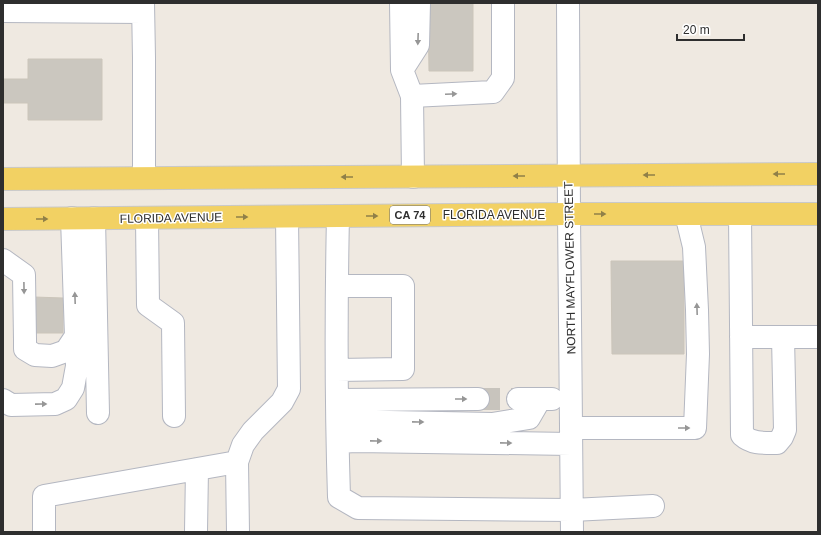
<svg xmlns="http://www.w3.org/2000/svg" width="821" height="535" font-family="Arial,sans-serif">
<rect width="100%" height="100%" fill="#efe9e1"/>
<path fill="#cbc7bf" stroke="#cbc5ba" d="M428,3H473V71H429Z
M28,59H102V120H28V103H4V79H28Z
M611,261H684V354H612Z
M34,297L63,298V333H34Z"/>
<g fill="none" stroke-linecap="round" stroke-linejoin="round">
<path stroke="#c8c4bd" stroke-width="22" stroke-dasharray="22 11" stroke-linecap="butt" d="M478,399H518"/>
<g stroke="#b4b7c1" stroke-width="24">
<path id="minor" d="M143,3L144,58V178
M401,3L402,70L412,96L413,177
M568,3L569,214L572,532
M3,11L143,12
M402,70L418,45L419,3
M412,96L493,92L503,78V3
M740,214L742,435C752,444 764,443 777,443L782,437L785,430L783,337H818
M338,216C336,310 336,403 339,497L358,508L572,510L653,506
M94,218L98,413
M147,218L148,305L173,323L174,416
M3,260L24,275L25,340V349L35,355L52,356L66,351L76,336
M337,286H403V369L337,370
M741,337H783
M518,399H552
M3,400L11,405L55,404L66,399L73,388L77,366L72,218
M338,400L478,399
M338,421L492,424L529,418L540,399
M571,428H695L698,354L697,310L694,247L686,214
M338,442L356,441L571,444
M44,532V496L237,462
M196,532L197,469
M238,532L237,462L243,445L253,431L282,402L289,389L287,217"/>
</g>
<g stroke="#c9c9c9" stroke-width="24">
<path id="major" d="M3,179L818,174
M3,219L569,214H818"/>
</g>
<use href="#minor" stroke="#fff" stroke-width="22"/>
<use href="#major" stroke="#f2d163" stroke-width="22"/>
</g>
<defs><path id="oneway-solid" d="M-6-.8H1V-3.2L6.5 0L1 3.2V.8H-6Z"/></defs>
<g fill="#969696">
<use href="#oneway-solid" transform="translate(418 39) rotate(92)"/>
<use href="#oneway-solid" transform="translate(451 94) rotate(-3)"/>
<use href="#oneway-solid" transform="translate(24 288) rotate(89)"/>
<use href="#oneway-solid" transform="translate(75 298) rotate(-92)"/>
<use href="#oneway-solid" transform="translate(697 309) rotate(-92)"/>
<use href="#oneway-solid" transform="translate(461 399)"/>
<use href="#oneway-solid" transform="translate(41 404) rotate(-1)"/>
<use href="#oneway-solid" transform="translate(418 422) rotate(1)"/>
<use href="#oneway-solid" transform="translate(684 428)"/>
<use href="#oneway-solid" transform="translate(376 441) rotate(1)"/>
<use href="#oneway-solid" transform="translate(506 443) rotate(1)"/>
</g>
<g fill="#908048">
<use href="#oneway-solid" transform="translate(779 174) rotate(180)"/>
<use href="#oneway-solid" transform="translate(649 175) rotate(180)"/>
<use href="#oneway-solid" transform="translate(519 176) rotate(180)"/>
<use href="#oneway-solid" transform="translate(347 177) rotate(180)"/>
<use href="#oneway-solid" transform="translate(600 214)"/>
<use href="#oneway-solid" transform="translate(372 216)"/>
<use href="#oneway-solid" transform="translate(242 217)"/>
<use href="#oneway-solid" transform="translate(42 219)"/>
</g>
<g text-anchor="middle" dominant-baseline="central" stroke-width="3" stroke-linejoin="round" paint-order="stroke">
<rect fill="#fff" stroke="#6d6d6d" stroke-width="1" x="390" y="206" width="40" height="18" rx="3"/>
<g font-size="11" font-weight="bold" fill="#2e2e2e">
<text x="410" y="215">CA 74</text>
</g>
<g font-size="12" fill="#2e2e2e" stroke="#fff">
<text x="494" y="215">FLORIDA AVENUE</text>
<text transform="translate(171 218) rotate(-1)">FLORIDA AVENUE</text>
<text transform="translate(570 268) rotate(-91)">NORTH MAYFLOWER STREET</text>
</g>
</g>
<rect width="821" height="535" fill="none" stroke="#2e2e2e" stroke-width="8"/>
<path d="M677 34v6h67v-6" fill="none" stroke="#2e2e2e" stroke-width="2"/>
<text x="683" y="34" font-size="12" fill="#2e2e2e" stroke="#ffffff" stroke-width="3" paint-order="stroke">20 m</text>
</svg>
